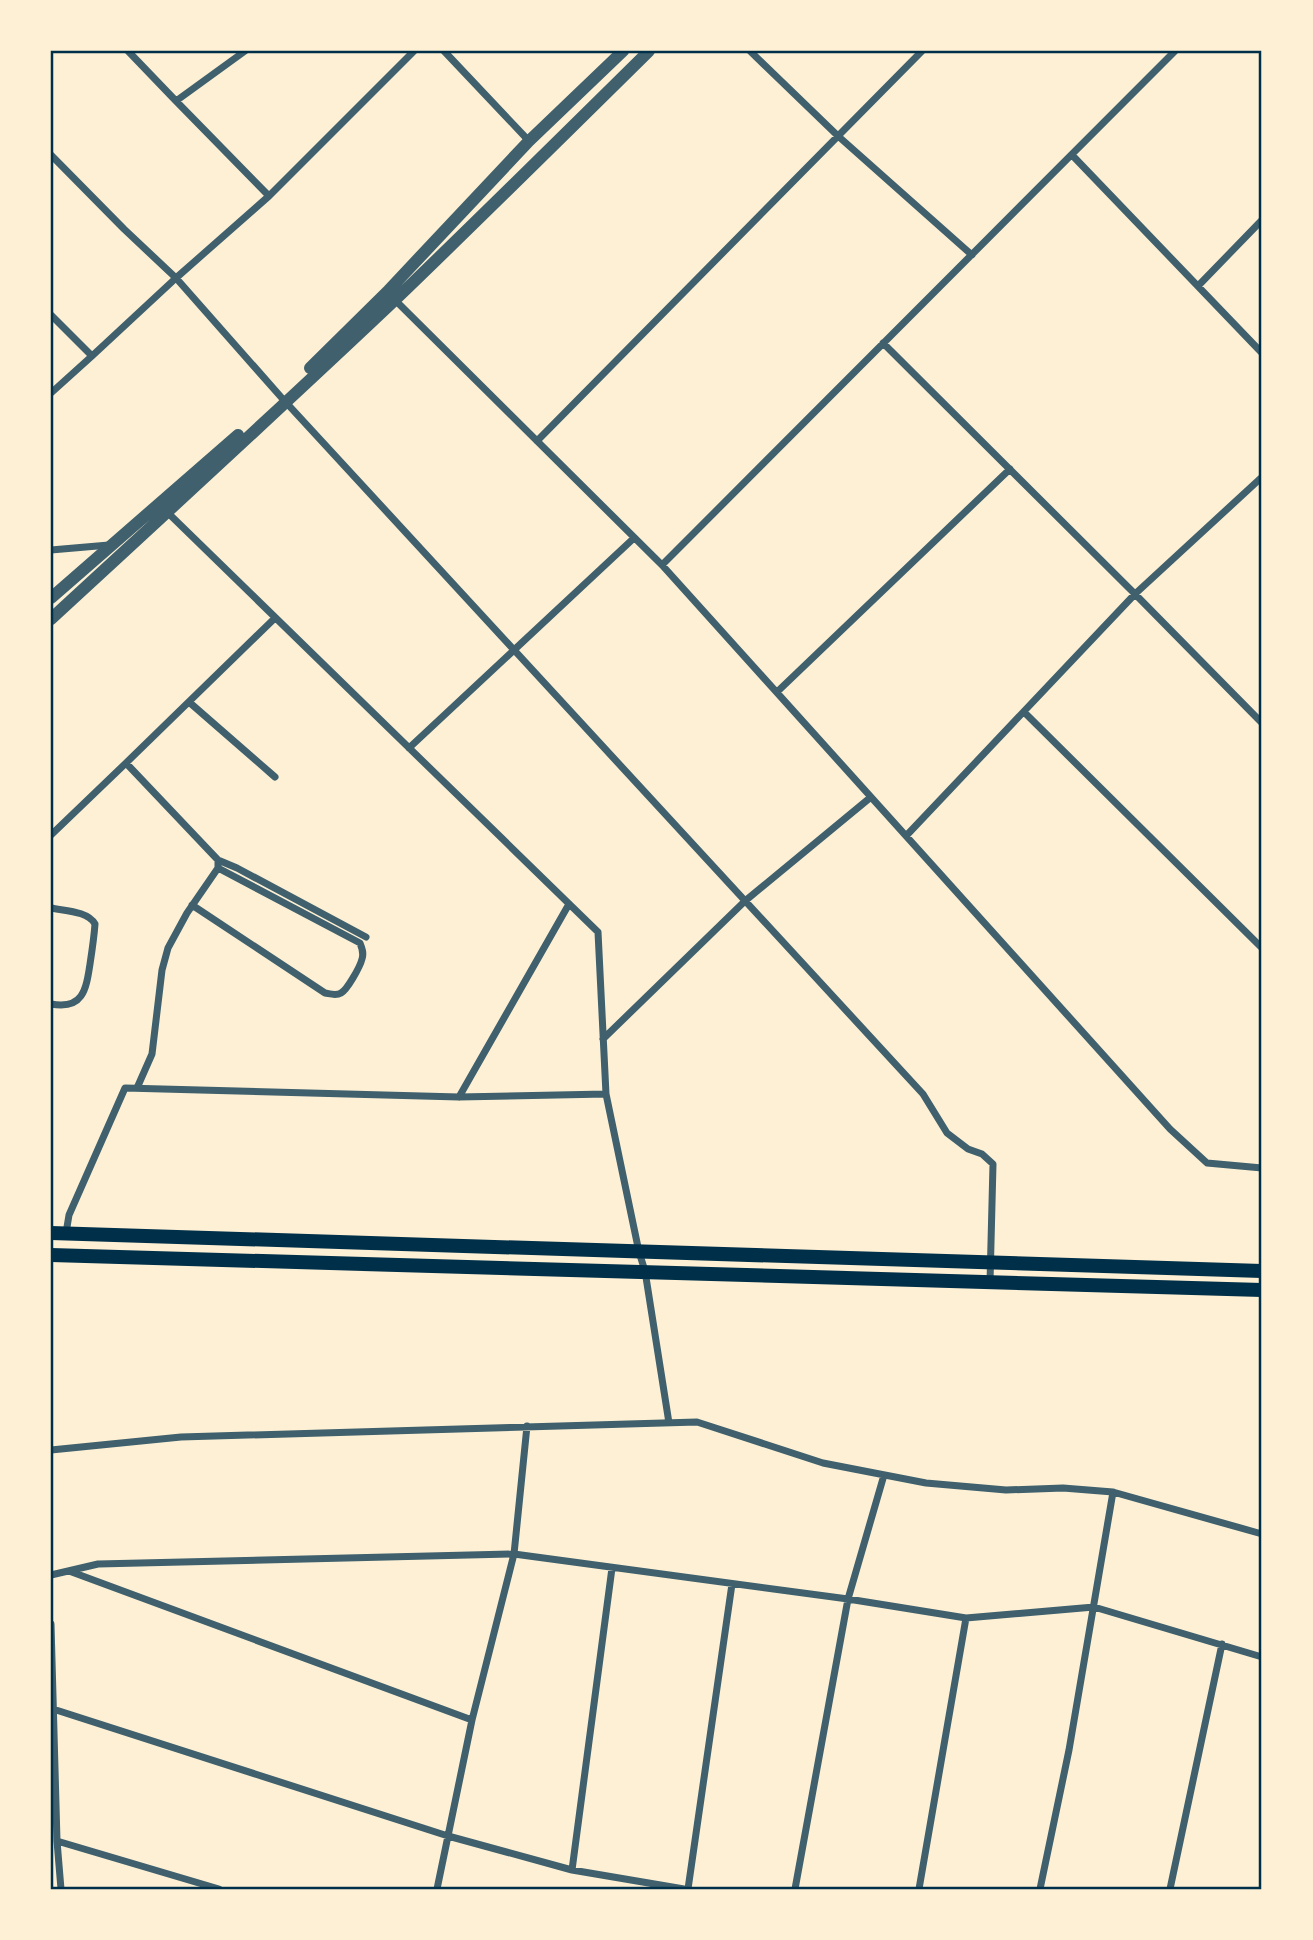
<svg xmlns="http://www.w3.org/2000/svg" width="1313" height="1940" font-family="Helvetica,sans-serif">
<rect width="100%" height="100%" fill="#fdf0d5"/>
<g fill="none" stroke-linecap="round" stroke-linejoin="round">
<path stroke="#3f606c" stroke-width="7" d="M128,51L176,101L245,51
M414,51L269,196L176,278L281,397L923,1094L947,1133L968,1149L982,1154L993,1164L990,1282
M444,51L529,141
M750,51L838,136L972,255
M176,101L269,196
M51,155L124,229L176,278L92,356L51,393
M1072,155L1262,353
M1198,286L1262,220
M395,300L662,565L1170,1129L1207,1163L1262,1168
M51,315L92,356
M883,343L1135,594L1262,723
M537,441L922,51
M165,510L598,932L606,1094L639,1252L645,1271L669,1423
M51,550L109,545
M662,565L1175,51
M777,692L1010,469
M189,702L275,777
M1024,712L1262,948
M409,748L634,538
M126,763L275,618
M51,835L126,763L218,860V868L187,913L168,948L162,970L152,1054L137,1088
M906,836L1135,594L1262,477
M218,860L237,868L366,937
M192,905L325,993C331,994 336,996 341,993C347,990 360,967 362,959C364,953 362,948 360,943L218,868
M51,908C65,911 88,911 95,924C94,938 92,951 90,964C86,990 83,1010 51,1004
M603,1039L745,901L871,797
M459,1097L569,904
M66,1233L69,1215L125,1088L459,1097L606,1094
M51,1450L181,1437L697,1422L823,1463L926,1483L1006,1490L1063,1488L1113,1492L1069,1750L1040,1889
M1113,1492L1262,1534
M51,1575L98,1564L514,1554L527,1426
M966,1618L1094,1607L1262,1657
M51,1624L57,1841L61,1889
M53,1709L448,1836L472,1720L69,1571
M472,1720L514,1554L848,1599L966,1618L919,1889
M57,1841L219,1889
M572,1870L612,1568
M437,1889L448,1836L572,1870L684,1889
M688,1889L732,1584
M795,1889L848,1599L884,1475
M1170,1889L1222,1644"/>
<path stroke="#3f606c" stroke-width="12" d="M310,368L387,292L529,141L623,51
M51,598L238,435
M51,619C166,513 282,407 396,299C481,217 565,134 649,51"/>
<path stroke="#003049" stroke-width="14" d="M51,1233L1262,1271
M51,1255L1262,1290"/>
</g>
<rect width="1313" height="1940" fill="none" stroke="#fdf0d5" stroke-width="105"/>
<rect x="52" y="52" width="1208" height="1836" fill="none" stroke="#003049" stroke-width="2.5"/>
</svg>
